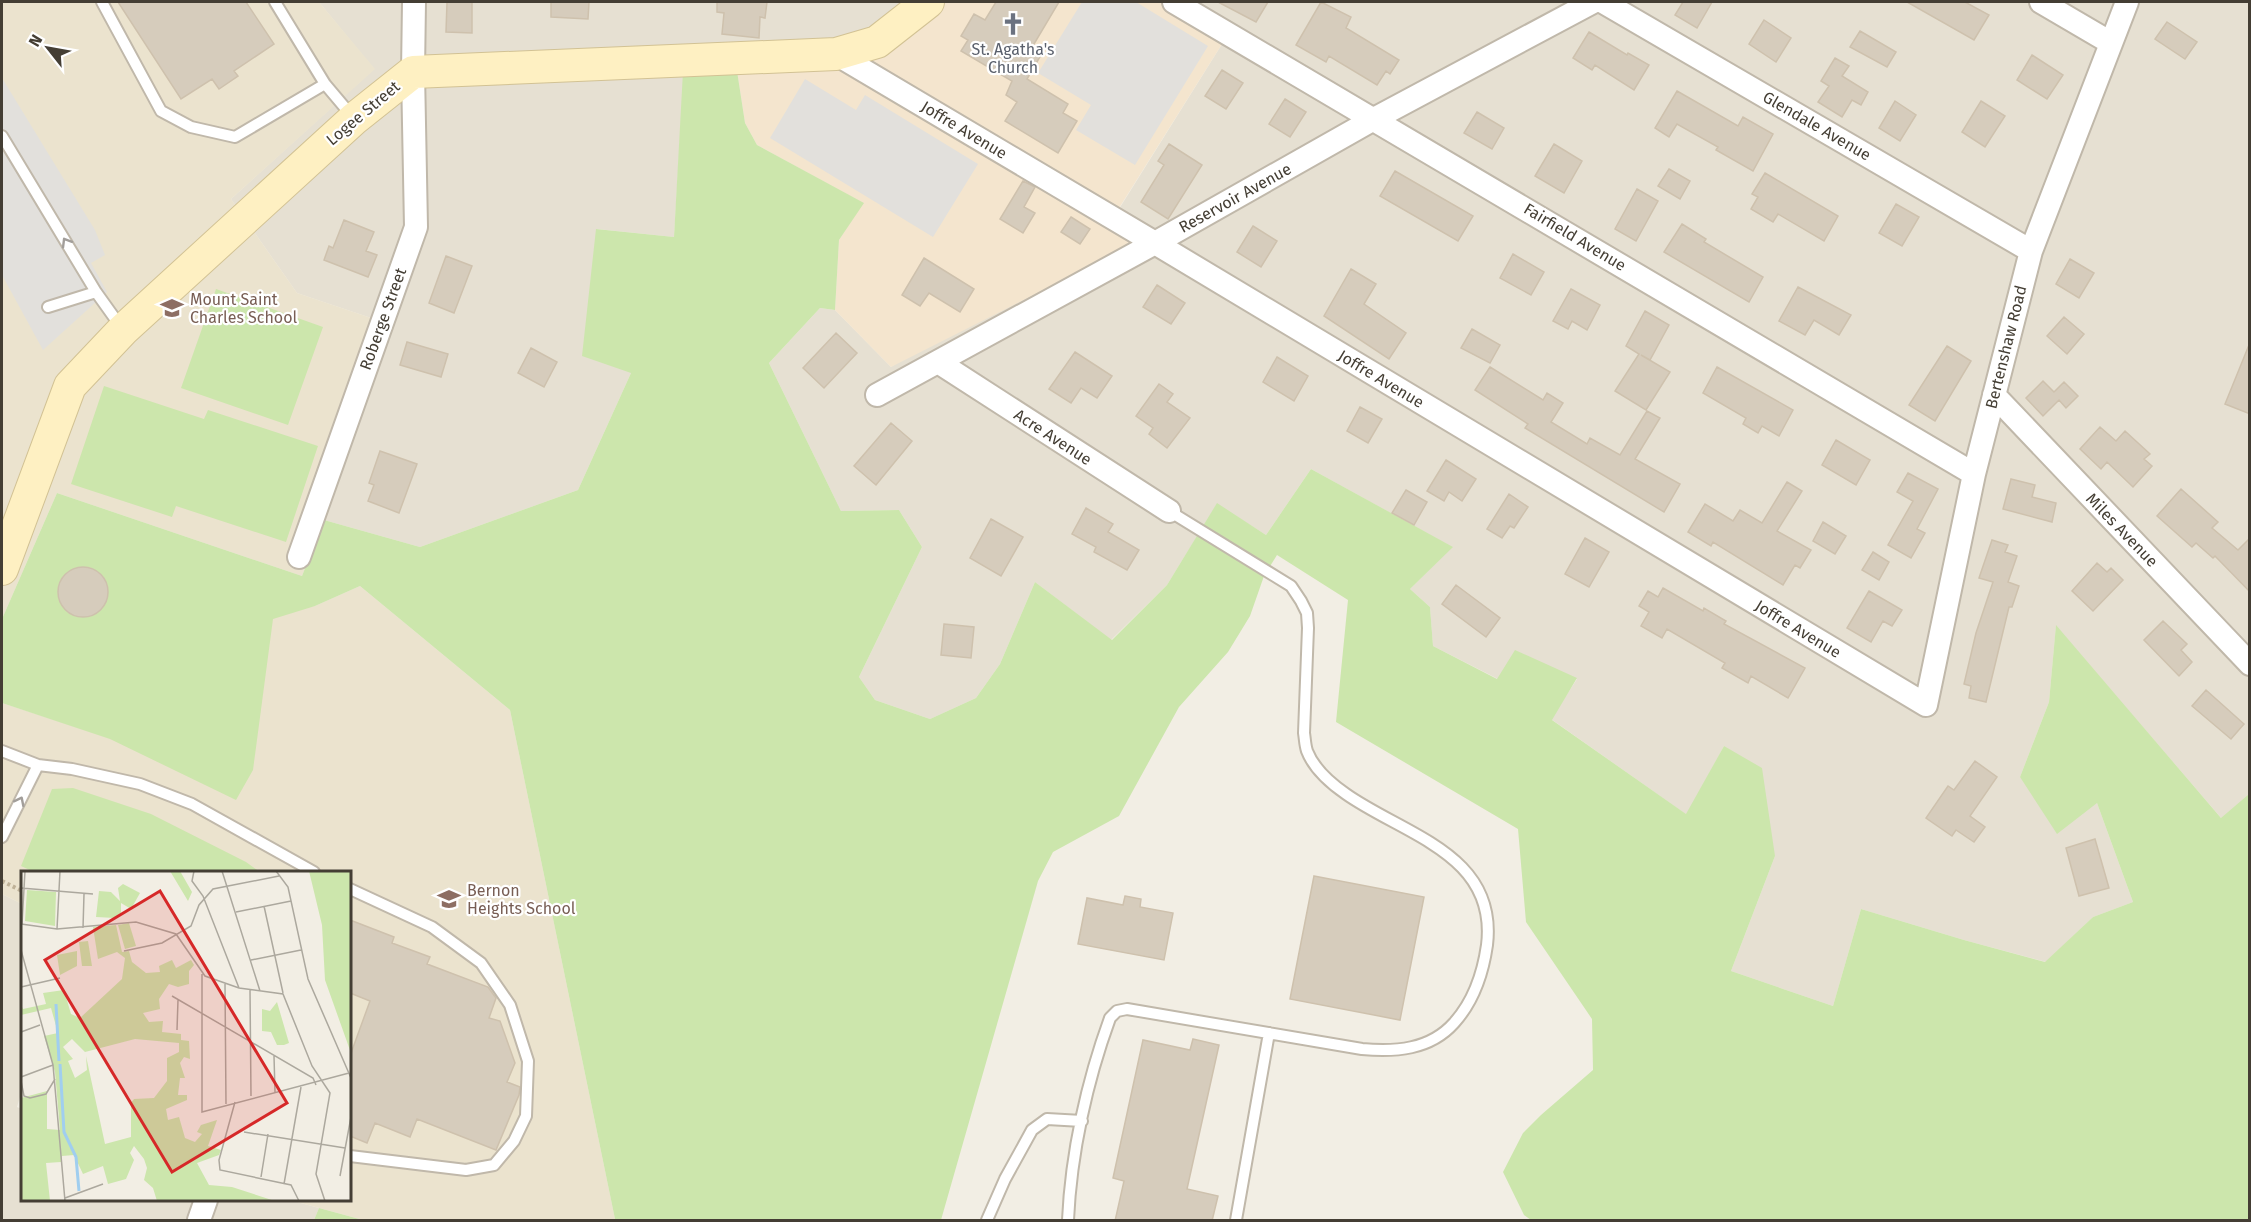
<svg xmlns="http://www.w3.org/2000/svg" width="2251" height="1222" font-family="'Fira Sans',sans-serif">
<rect width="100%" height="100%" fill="#f2eee4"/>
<path fill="#e6e0d2" d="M319,2H936L867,57L684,71L674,237L597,229L631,373L578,490L420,547L324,520L386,323L297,293L231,199L374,69Z
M1174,2H2249V794L2222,819L2056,626L2049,702L2020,777L2097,803L2133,902L2093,917L2046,962L1964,940L1861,909L1833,1006L1731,971L1775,856L1724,746L1687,815L1551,719L1577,679H1498L1433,646L1430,607L1410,589L1452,547L1311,469L1266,535L1217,504L1167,585L1111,640L1035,582L1000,664L976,698L930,719L875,700L859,677L922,547L899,510L841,511L769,363L820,308L835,310L891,367L1119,209L1227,36Z
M2,894L22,904V1090L17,1107L22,1109V1200H290L319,1208L314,1220H2Z"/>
<path fill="#f4e5ce" d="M936,2H1174L1227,36L1119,208L1158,232L891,367L835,310L839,240L863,203L757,145L745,123L737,71L867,57Z"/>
<path fill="#ebe3ce" d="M2,2H319L375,69L231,199L297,293L386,323L324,520L302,576L57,493L2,619Z
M360,586L510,710L615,1219L614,1220H363L290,1200H350V872H22V904L2,894V703L110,738L129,633L315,606Z"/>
<path fill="#cce6ac" d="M683,71H737L745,123L757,145L864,203L839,240L835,310L820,308L769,363L841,511L899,510L922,547L859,677L875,700L930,719L976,698L1000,664L1035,582L1112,640L1167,585L1217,503L1266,535L1311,469L1453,547L1410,589L1430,607L1433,646L1497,679L1515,650L1577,678L1552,720L1686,814L1724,746L1762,768L1775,856L1731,971L1833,1006L1861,909L1964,940L2045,962L2093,917L2133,902L2097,803L2057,834L2020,777L2049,702L2056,625L2221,818L2249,794V1220H1531L1524,1215L1503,1172L1523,1133L1541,1115L1593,1070L1592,1019L1526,922L1518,829L1336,722L1348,600L1277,555L1264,576L1250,616L1228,652L1179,707L1119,816L1053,852L1038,881L941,1220H614L615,1219L510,710L360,586L315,606L273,619L253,770L236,800L110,739L2,703V619L57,493L302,576L324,520L420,547L578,490L631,373L582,356L596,229L674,237Z
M216,289L323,327L288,425L181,388Z
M104,386L204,419L208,410L318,446L286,542L176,506L172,517L71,484Z
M73,788L151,814L246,862L260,872H34L21,866L52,789Z
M319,1208L363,1220H314Z"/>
<path fill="#e2e0dc" d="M1082,2H1136L1208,46L1135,165L1076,130L1091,105L1038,73Z
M2,78L95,230L105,255L91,263L107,292L43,350L2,275Z
M805,79L856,110L865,95L978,164L933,237L770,138Z"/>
<path fill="#d6ccbc" stroke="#cec1ad" stroke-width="1.5" d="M118,2H246L274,44L234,71L238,76L219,89L212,79L181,99Z
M447,2H472V33L446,32Z
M551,2H589L588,19L551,17Z
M717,2H767L765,18L760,17L759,38L722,34L724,13L717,12Z
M996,2H1059L1031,49L1041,55L1027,79L1068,104L1063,113L1077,121L1058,153L1005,121L1017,102L1006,95L1012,81L961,51L968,40L961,36L974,14L985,20Z
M1218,2H1268L1256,22Z
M1321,2L1351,17L1346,28L1399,60L1390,74L1386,71L1377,85L1329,56L1326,62L1296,45Z
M1683,2H1712L1697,28L1675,15Z
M1907,2H1965L1989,15L1974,40Z
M1764,20L1791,38L1776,62L1749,44Z
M2167,22L2197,42L2185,59L2155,39Z
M1860,31L1896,52L1887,67L1850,47Z
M1589,32L1627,55L1628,53L1649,65L1634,90L1595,65L1592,70L1573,58Z
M2032,55L2063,75L2047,99L2017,80Z
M1835,58L1849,66L1842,76L1868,92L1861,105L1852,100L1842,117L1818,102L1829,86L1821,81Z
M1222,70L1243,83L1226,109L1205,96Z
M1677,91L1738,126L1743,117L1773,134L1753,171L1716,150L1718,147L1677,124L1669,137L1655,128Z
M1285,99L1306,112L1290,137L1269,124Z
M1895,101L1916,115L1900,141L1879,128Z
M1981,101L2005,116L1985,147L1962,132Z
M1477,112L1504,128L1492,149L1464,133Z
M1169,144L1202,165L1168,219L1141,202L1164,165L1158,161Z
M1554,144L1582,161L1564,193L1535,176Z
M1669,169L1690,181L1680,199L1658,186Z
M1395,171L1473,216L1458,241L1380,196Z
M1765,173L1838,216L1824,241L1778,214L1773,222L1751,209L1758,197L1752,194Z
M1023,181L1035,187L1024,207L1035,213L1023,233L1000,219Z
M1637,189L1658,201L1636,241L1615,229Z
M1896,204L1919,217L1902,246L1879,233Z
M1071,217L1090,229L1080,244L1061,232Z
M344,220L374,232L366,251L377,255L368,277L324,260L329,246L333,248Z
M1682,224L1706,239L1704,242L1763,277L1749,302L1664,252Z
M1253,226L1277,241L1261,267L1237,252Z
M1513,254L1544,272L1531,295L1500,278Z
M446,256L472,266L454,313L429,303Z
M924,258L974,289L960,312L929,293L920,306L902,295Z
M2070,259L2094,273L2079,298L2056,284Z
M1351,269L1376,284L1364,304L1406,333L1389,359L1324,316Z
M1157,285L1185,303L1171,324L1143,307Z
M1798,287L1851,315L1839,335L1814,320L1805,335L1779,321Z
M1571,289L1600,305L1587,330L1572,321L1568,329L1553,321Z
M1645,311L1669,325L1650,360L1641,355L1670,372L1646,410L1615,391L1639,354L1626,346Z
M2064,317L2084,334L2067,354L2047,336Z
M1472,329L1500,345L1490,363L1461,348Z
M836,333L857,353L824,388L803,368Z
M407,342L448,354L441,377L400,365Z
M2249,345H2250V414L2225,404Z
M1947,346L1971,361L1935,421L1909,405Z
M531,348L557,362L544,387L518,373Z
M1075,352L1112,376L1097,398L1081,388L1071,403L1049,389Z
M1277,357L1308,376L1294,401L1263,382Z
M1490,367L1543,400L1547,393L1563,403L1551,422L1587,444L1590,438L1620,455L1647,411L1660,418L1635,459L1680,484L1664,512L1525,428L1528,424L1475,390Z
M1717,367L1793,410L1779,436L1762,426L1758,433L1743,424L1746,418L1703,393Z
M2043,381L2054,392L2064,382L2078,396L2066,408L2059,400L2043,416L2026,398Z
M1159,384L1173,394L1167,402L1190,418L1167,448L1149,434L1153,428L1136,416Z
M1360,407L1382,419L1368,443L1347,431Z
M891,423L912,441L876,485L854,466Z
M2100,427L2116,441L2125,431L2150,454L2144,459L2152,466L2133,487L2107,462L2101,469L2080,449Z
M1836,440L1870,460L1856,485L1822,465Z
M380,451L417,464L399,513L368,501L374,485L369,483Z
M1446,460L1476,479L1462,501L1449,492L1444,501L1427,491Z
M1908,473L1938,489L1917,529L1925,533L1911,558L1888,545L1913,501L1897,492Z
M2011,479L2035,485L2032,497L2056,503L2052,522L2003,509Z
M1787,482L1802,491L1777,531L1811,550L1800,568L1795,565L1783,585L1713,542L1711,546L1688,532L1705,504L1733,521L1740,510L1762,523Z
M2181,489L2218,522L2212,528L2238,550L2250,538V592L2215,556L2213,558L2196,543L2192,547L2157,516Z
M1406,490L1427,502L1414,525L1392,513Z
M1509,494L1528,507L1514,528L1510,526L1502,538L1487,529Z
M1086,508L1113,524L1108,532L1139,550L1127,570L1094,552L1096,547L1072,534Z
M991,519L1023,537L1001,576L970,558Z
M1823,522L1846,536L1835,554L1813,541Z
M1585,538L1609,552L1589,587L1565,574Z
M1992,540L2008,545L2005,552L2017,556L2008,582L2019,586L2012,607H2009L1986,702L1969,698L1971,686L1964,684L1976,633L1993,582L1979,578Z
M1873,552L1889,562L1879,580L1862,570Z
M2097,563L2107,572L2111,568L2123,580L2093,611L2072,591Z
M58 592a25 25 0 1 1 50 0a25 25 0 1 1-50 0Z
M1456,585L1500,618L1486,637L1442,604Z
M1663,588L1703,611L1704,608L1726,621L1724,624L1805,668L1788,698L1751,676L1748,683L1722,668L1725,663L1667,629L1662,638L1641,626L1649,612L1639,606L1648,591L1658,597Z
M1869,591L1902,610L1892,626L1883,621L1871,642L1847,628Z
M2163,621L2187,644L2181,650L2192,662L2179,676L2144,640Z
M944,624L974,627L971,658L941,655Z
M2206,690L2244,724L2231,739L2192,706Z
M1975,761L1997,777L1970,816L1985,827L1974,842L1956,830L1952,836L1926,818L1948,786L1954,790Z
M2095,839L2109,888L2079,896L2066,848Z
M1314,876L1424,897L1400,1020L1290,999Z
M1125,896L1141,899L1140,907L1173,913L1164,960L1078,944L1087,898L1123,905Z
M350,920L394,937L392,943L430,957L427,964L488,987L496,998L489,1018L500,1021L515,1063L507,1082L520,1087L519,1095L496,1150L417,1119L410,1137L375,1123L367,1143L350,1136V1056L370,1001L350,993Z
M1193,1039L1219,1045L1187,1189L1218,1196L1212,1221H1115L1124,1181L1113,1178L1143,1040L1190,1050Z"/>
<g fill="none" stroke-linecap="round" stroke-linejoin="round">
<g stroke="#c0b8aa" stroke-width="14">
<path id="lane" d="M102,2L161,111L191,127L235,137L325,84L275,2
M325,84L352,116
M2,136L96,292L121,327
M48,307L96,292
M2,751L38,765L72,769L140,784L192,804L314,872
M2,837L38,765
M350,889L432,927L481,963L510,1005L528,1061L526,1116L514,1141L494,1165L466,1170L350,1156
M987,1220L1005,1179L1032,1130L1047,1119L1082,1121
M1068,1220C1071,1153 1087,1081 1110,1018L1117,1011L1127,1009L1362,1049C1395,1052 1430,1050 1454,1023C1473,1002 1483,973 1487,945C1498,854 1404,835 1346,794C1330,783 1314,769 1307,751C1305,745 1305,739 1304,733L1308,628L1307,613L1301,601L1291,586L1169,511
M1236,1220L1269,1033"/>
</g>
<g stroke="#c0b8aa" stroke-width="26">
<path id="street" d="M1174,2L1974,474
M1603,2L2031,251
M2041,2L2111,43
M836,54L1155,243L1926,705L1974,474L2031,251L2127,2
M938,362L1169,511
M877,395L1155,243L1374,119L1593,2
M1994,395L2250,664
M299,557L416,227L413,72L414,2
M199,1220L206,1200"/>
</g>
<g stroke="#d2c294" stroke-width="34">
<path id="secondary" d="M2,569L70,386L123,330L354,119L413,72L836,54L877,42L928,2"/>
</g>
<path stroke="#bfb298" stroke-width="4" stroke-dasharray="3 3" stroke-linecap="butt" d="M2,881L22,891"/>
<use href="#lane" stroke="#fff" stroke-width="10"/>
<use href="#street" stroke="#fff" stroke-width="22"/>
<use href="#secondary" stroke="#fef0c2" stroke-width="32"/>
</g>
<defs><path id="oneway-chevron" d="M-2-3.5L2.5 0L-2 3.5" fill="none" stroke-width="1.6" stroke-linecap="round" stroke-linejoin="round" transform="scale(1.5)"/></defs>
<g stroke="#a29e9a">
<use href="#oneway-chevron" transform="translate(66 242) rotate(-121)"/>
<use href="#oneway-chevron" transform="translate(20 801) rotate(-63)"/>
</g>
<defs>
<g id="church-bare" transform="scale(1.8)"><path d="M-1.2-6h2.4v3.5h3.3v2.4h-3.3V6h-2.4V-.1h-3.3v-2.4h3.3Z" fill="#6b7280" stroke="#fff" stroke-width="2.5" paint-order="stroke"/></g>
<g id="school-bare" transform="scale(1.8)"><path d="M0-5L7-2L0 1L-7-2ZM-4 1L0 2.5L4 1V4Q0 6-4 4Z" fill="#8d6e63" stroke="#fff" stroke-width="2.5" paint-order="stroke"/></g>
</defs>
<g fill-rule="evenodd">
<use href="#church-bare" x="1013" y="24"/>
<use href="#school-bare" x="172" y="308"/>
<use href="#school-bare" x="449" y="899"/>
</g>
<g text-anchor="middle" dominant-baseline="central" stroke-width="4.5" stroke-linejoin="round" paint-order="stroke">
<g font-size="16" fill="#5b616d" stroke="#fff">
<text x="1013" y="49">St. Agatha's<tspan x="1013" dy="18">Church</tspan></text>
</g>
<g font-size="16" fill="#443e34" stroke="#fff">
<text transform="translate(363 113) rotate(-40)">Logee Street</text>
<text transform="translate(1817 126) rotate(30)">Glendale Avenue</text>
<text transform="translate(964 130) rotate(31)">Joffre Avenue</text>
<text transform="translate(1235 198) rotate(-29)">Reservoir Avenue</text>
<text transform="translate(1575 237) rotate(31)">Fairfield Avenue</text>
<text transform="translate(383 319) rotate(-70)">Roberge Street</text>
<text transform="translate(2006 347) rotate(-76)">Bertenshaw Road</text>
<text transform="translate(1381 379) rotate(31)">Joffre Avenue</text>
<text transform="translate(1053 437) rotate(33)">Acre Avenue</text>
<text transform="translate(2122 530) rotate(46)">Miles Avenue</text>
<text transform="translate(1798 629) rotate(31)">Joffre Avenue</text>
</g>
<g font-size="16" fill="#785e54" stroke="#fff" text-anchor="start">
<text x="190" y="299">Mount Saint<tspan x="190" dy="18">Charles School</tspan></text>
<text x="467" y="890">Bernon<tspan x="467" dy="18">Heights School</tspan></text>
</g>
</g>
<g transform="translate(21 871)">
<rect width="330" height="330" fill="#f2eee4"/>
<path d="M149,0H159L171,21L167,30ZM288,0H330V182L304,109L301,54ZM102,13L119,22L110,38L100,32V42L94,47L75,46L78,20L90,21L99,30L97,17ZM6,19L35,21L34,55L4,50ZM108,52L115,75L104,78L97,54ZM95,54L101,81L108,80L111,91L125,102L139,101L138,95L151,89L155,97L170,89L173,94L168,100V113L157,116L148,113L138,128L139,138L122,142L128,151L142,150L141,161L160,163V169L168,170L169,188L163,186L159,192L164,207H159L157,224H166V229L145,238L147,249L158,246L164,267L174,271L181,263L176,261L180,254L196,249L187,275L200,279L198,284L176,292L188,314L211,316L254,330H136L132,317L123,309L126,297L123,288L113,275L109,282L113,289L105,308L87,313L82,295L62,303L53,284L41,285L40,291L25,292L29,330H0V227L26,220V258L39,259L34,201L23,165L37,162L30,137L0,144V134L2,138L25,133L22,122L43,119L50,143L59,147L101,108L104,87L96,81L77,88L72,56ZM51,168L64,181L114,168L158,172V181L146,187V210L133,227L113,228L110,232V266L84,273L65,185L66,199L54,207L47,190L52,188L42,176ZM67,70L71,95H61L58,71ZM56,80V95L39,104L36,84ZM256,131L268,172L263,174H256L250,161L241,160V138L249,140Z" fill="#cce6ac" fill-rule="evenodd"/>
<path fill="none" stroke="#a0ceef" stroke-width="3" d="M35,133L38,190M39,193L43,261L55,286L58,320"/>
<path fill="none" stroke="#aca89e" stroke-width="1.5" d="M173,0L171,10L182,25L218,117M201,0L239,120M255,0L267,16L287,108L330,207M0,17L72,23M243,35L262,122M215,41L270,30M0,53L36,58L115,51L155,63L184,105L218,117L262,123L291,195L309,222L295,303L304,330M1,53L4,0M62,57L63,23M36,58L39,0M0,79L32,194L44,330M103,80L141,72L170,55L178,34L192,18L258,5M230,89L280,79M181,103V241L328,202M204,113L205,233M0,116L39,107M229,119L230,225M151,125L292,207L295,214M156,159L157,129M0,161L19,154M253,185L254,221M0,206L32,194M0,210L3,225L9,227L25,223L34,208M214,231L198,289L199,299L270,314L278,330M223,261L324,277M319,305L330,246M240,306L247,263M263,313L280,216M44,327L82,313"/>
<path fill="#d62828" fill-opacity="0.15" stroke="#d62828" stroke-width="3" d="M139,20L266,232L151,301L24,89Z"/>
<rect width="330" height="330" fill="none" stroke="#443e34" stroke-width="3"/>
</g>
<rect width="2251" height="1222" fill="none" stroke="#443e34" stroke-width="6"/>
<g transform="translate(48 48) rotate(301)" stroke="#ffffff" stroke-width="4.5" paint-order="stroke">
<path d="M0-4.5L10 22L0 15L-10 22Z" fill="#443e34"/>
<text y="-9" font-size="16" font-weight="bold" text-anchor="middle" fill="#443e34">N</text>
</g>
</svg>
